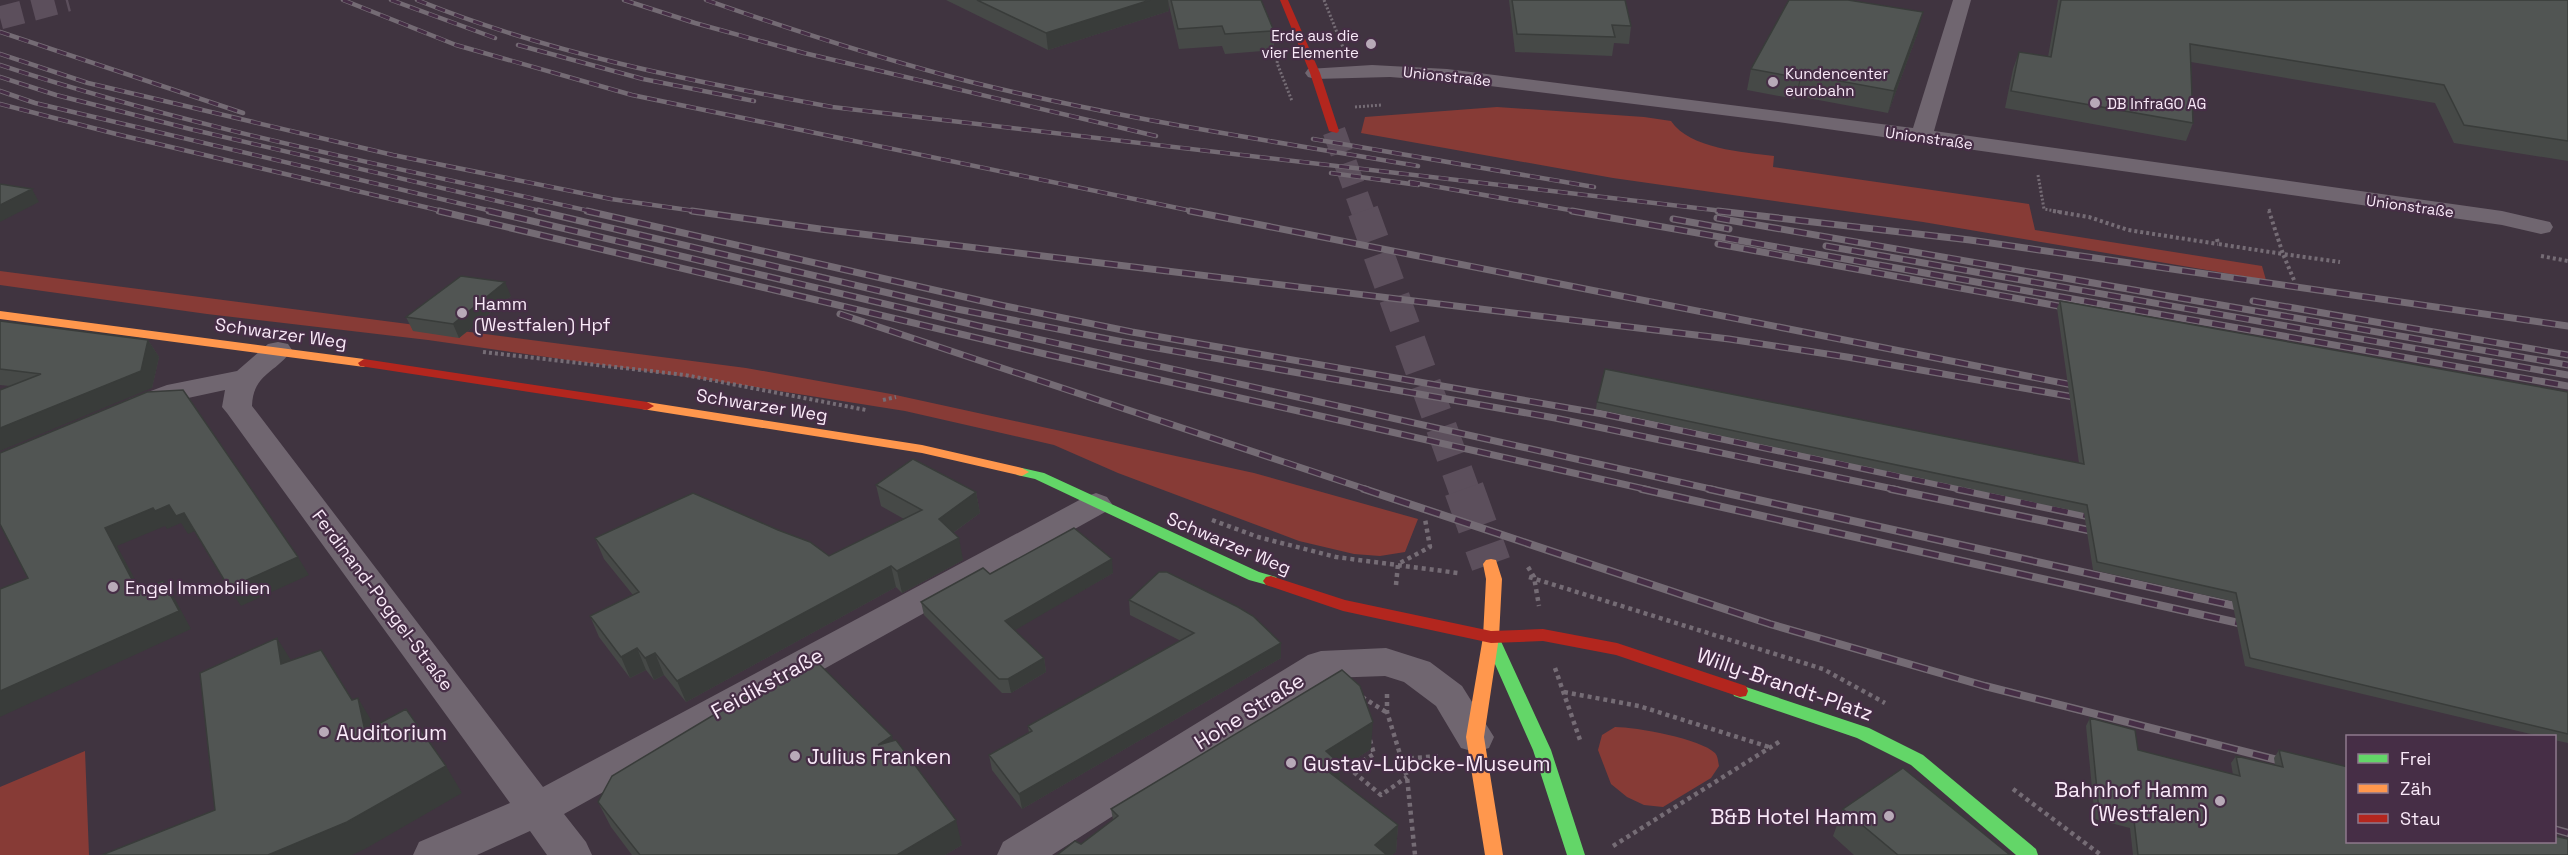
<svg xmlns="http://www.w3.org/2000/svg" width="2568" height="855" font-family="'Space Grotesk',sans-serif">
<rect width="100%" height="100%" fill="#403440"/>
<path fill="#873b36" d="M1497,107L1644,117L1671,121C1690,149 1743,152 1774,156L1773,167L2029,204L2035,230L2262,266L2266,280L1923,222L1613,178L1361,133L1365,117Z
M0,271L746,368L891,394L1254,473L1418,519L1405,552L1380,556L1354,554L1299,541L1118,473L1054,445L905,411L736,384L428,340L207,314L0,285Z
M1615,727C1636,727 1701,739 1715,753C1718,756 1718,762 1719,766L1711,778L1663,807L1644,805L1627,797L1611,784L1598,750L1602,735Z
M85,751L89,855H0V787Z"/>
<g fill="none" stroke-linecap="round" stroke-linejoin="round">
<path stroke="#5c4f5c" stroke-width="23" stroke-dasharray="23 11" stroke-linecap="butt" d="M0,18L68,0
M1334,131L1363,212"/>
<path stroke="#5c4f5c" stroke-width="31" stroke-dasharray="31 15" stroke-linecap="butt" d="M1363,211L1464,490"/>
<path stroke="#5c4f5c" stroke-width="40" stroke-dasharray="40 20" stroke-linecap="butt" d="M1464,489L1491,564"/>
<path stroke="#756c75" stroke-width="3" stroke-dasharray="2 2" stroke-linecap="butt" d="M1324,0L1344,50
M1278,57L1277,63L1292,101
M1355,107L1382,105
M2038,175L2044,209L2061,212
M2269,209L2270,212"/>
<path stroke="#756c75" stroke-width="4" stroke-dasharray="3 3" stroke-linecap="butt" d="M2053,211L2089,217L2128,230L2218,244
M2217,239L2218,244L2283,254L2269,211
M2541,256L2568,261
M2294,280L2283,254L2340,262
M483,352L685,375L866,410
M883,400L896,397"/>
<path stroke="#756c75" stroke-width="4.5" stroke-dasharray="4 4" stroke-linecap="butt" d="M1212,520L1258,537L1336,557L1458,573
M1528,567L1534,577L1539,606
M1529,577L1823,669L1885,703
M1396,585L1398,564L1430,547L1425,519
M1555,668L1580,740
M1564,692L1639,706L1769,747
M1387,694V712L1407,777L1415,855
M1362,697L1386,712
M1370,740L1374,754L1350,769L1381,795L1407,777
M1402,759L1440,756
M2013,789L2101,855
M1613,846L1782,740"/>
<path fill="#706670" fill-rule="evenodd" d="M1953,0H1971L1934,131L2502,211L2550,222L2553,227L2550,232L2541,234L2502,225L1785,123L1466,83L1390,77L1315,79L1308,77L1305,73L1308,69L1372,65L1447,69L1913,128Z
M278,342L288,344L292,350C276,373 253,374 252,406L543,787L1085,497L1096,493L1107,497L1112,504L1107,511L564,814L586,842L592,855H547L530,831L477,855H413L419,842L510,803L227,413L222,407L225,390L188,398L139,414L129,411L124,405L129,399L167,385L237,371L268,344Z
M1386,648L1430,662L1462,686L1494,737L1489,748L1475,752L1461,748L1436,706L1404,682L1385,676L1328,678L1052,855H997L1003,842L1308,655L1321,651Z"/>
<path fill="#63d668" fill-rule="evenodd" d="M1022,468L1044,473L1259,572L1276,577L1279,581L1276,585L1271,586L1249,580L1035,479L1017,475L1015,472Z
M1491,631L1497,633L1499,637L1551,750L1585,855H1567L1533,750L1483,637L1485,633Z
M1740,685L1869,728L1923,755L2036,849L2038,855H2016L1911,765L1857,738L1734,696L1732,691L1734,686Z"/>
<path fill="#ff974d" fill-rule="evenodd" d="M0,311L364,359L370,363L364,367L0,319Z
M647,402L922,445L1022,468L1029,472L1022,476L922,453L642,409L640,406Z
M1491,559L1496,560L1502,579L1499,637L1484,737L1503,855H1485L1466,737L1483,637L1486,579L1483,564L1486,560Z"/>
<path fill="#b3261e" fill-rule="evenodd" d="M1280,0H1288L1320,73L1339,131L1337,133L1329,131L1310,73Z
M364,359L647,402L654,406L647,410L360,366L358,363Z
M1271,576L1345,600L1491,631L1543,629L1617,643L1746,686L1748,691L1746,696L1740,697L1616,655L1543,641L1491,643L1343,611L1266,585L1263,581L1266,577Z"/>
<g stroke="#746b74" stroke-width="4.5">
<path id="rail-far2" d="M343,0L456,45L632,95L1197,212
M391,0L495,38
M417,0C550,54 691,81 832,107L1731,212
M624,0L695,23L804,53L1156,136
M706,0C792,30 878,58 967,81C1115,118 1267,140 1418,166
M0,32L243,113
M518,45L643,79L754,101
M0,54L88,83L393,155L611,199L702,212
M0,65C193,129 395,167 594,212
M0,77L56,95L190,129L544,212
M0,91L35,103L496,212
M0,104L120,135L446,212
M1313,139L1594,187
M1331,173L1418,185
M1410,182L1581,212"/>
</g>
<g stroke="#746b74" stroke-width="7">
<path id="rail-far1" d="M439,211L1045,354L1649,490
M489,211L979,326L1715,490
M538,211L957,309L1123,342L1555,418L1898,490
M587,211L1000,305L1132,332L1603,414L1965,490
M692,211L820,229L1729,339L1847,357L2085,399
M1190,211L2083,387
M1572,211L2568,386
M1718,211L1970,240L2568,326
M1717,218L2568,365
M1673,219L1729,229
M1718,244L2075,309
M1826,246L2568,375
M2253,301L2568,355
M840,314L1368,490"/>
</g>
<g stroke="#746b74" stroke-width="8">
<path id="rail" d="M1364,489L1770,624L1985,686L2289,763
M1642,489L2252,626
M1709,489L2249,609
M1891,489L2102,533
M1958,489L2102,519
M2554,829L2568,833"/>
</g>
<use href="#rail-far2" stroke="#462e46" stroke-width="3" stroke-dasharray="10" stroke-linecap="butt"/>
<use href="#rail-far1" stroke="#462e46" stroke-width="4.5" stroke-dasharray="13" stroke-linecap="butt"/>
<use href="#rail" stroke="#462e46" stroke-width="5" stroke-dasharray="16" stroke-linecap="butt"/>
</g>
<path fill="#464947" d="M946,0H1261L1274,31V50L1225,54L1222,46L1179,49L1168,1L1169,11L1048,50Z
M1509,0H1625L1631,26L1629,44L1614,43L1612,56L1515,52Z
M2058,0H2568V161L2454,143L2435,103L2191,62L2193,123L2186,141L2005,108L2013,69L2019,52L2048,57Z
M1918,32L1888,113L1797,96L1795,99L1747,90L1751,69Z
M511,296L459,338L413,331L406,317Z
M2060,301L2568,392V743L2554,740V736H2539L2245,666L2232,601L2093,570L2084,513L1596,409L1597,402L2079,463L2057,308Z
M0,321L148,340L159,357L152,388L10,386L0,385Z
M876,485L976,492L980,513L953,533L963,560L902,593L896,587L686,702L664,675L654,680L646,670L630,678L599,637L590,616L633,595L604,559L595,538L778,530L829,556L904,519L881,506Z
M1113,573L1014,630L1044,658L1046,672L1011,693H1002L924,615L921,602L990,574Z
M1129,600L1281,643V658L1022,809L992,770L989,755L1029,733L1028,726L1181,641L1130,615Z
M2090,718L2138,750L2233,775L2231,763L2236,756L2275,765L2274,758L2279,750L2568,855H2133L2130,828L2095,819L2086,726Z
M893,741L962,845L945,855H632L611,827L598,802Z
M1371,749L1340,769L1339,780L1398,825L1396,852L1392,855H1057L1081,844L1113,820L1111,809Z
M1843,809L2010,855H1854L1833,836Z"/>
<path fill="#393c3a" d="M1150,0H1168L1169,11L1048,50L1046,33Z
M1923,12L1918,32L1888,113L1894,91Z
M1802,74L1797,96L1795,99L1800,78Z
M32,189L39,202L0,222V205Z
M505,282L511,296L459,338L453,324Z
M148,340L159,357L152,388L0,451V428Z
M976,492L980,513L943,540L939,519Z
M169,505L184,513L195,531L188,534L181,523L167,529L165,526L117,546L151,609L138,591L105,528L153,508Z
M959,538L963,560L902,593L897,571Z
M298,557L309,575L241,606L229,588Z
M1112,559L1113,573L1007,635L1005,621Z
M891,566L896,587L686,702L677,681Z
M163,581L175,599L191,629L0,717V691Z
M277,638L294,665L281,664Z
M1281,643V658L1022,809L1019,794Z
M637,648L646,670L630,678L621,657Z
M655,653L664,675L654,680L645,658Z
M1044,658L1046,672L1011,693L1008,679Z
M358,698L374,725L382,759L365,731Z
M1373,722L1371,749L1340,769L1339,792L1328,799L1326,751Z
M892,736L899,761L878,745Z
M446,766L462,793L365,849L352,855H268Z
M956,820L962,845L945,855H897Z
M1398,825L1396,852L1392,855H1374L1375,845Z"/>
<path fill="#515553" stroke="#393c3a" stroke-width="1.5" d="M977,0H1150L1046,33Z
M1171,0H1261L1274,31L1225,34L1222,26L1178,29Z
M1512,0H1625L1631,26L1612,25L1615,37L1517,34Z
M1789,0H1848L1923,12L1894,91L1802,74L1800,78L1751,69Z
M2061,0H2568V141L2464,125L2444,85L2190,44L2193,123L2011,91L2019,52L2051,57Z
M0,184L32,189L0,205Z
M461,276L505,282L453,324L406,317Z
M2060,301L2568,392V734L2250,658L2236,593L2097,562L2087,505L1597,402L1605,369L2084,464Z
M0,321L148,340L141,371L0,428V390L41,374L0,369Z
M183,390L298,557L229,588L184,513L176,516L169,505L155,511L153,508L105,528L138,591L163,581L179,611L0,691V589L28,578L0,524V453L147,392Z
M913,459L976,492L939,519L959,538L897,571L891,566L677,681L655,653L645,658L637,648L621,657L590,616L639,592L595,538L693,493L778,530L810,542L829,556L922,510L876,485Z
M1074,528L1112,559L1005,621L1044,658L1008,679H999L921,602L983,568L990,574Z
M1159,572H1167L1238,607L1253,616L1281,643L1019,794L989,755L1032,731L1028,726L1194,633L1129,600Z
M277,638L281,664L321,650L352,700L358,698L365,731L406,709L446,766L347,822L268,855H102L215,810L200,673Z
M814,659L892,736L878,745L896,740L956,820L897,855H640L598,802L612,776L717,713Z
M1342,670L1360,686L1373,722L1326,751L1340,764L1329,772L1398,825L1375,845L1387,855H1057L1075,841L1081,844L1118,816L1111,809Z
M2090,718L2135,730L2138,750L2240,776L2236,756L2283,767L2279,750L2348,767V842H2554V836L2568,839V855H2138L2134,820L2099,811Z
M1903,768L2010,855H1898L1843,809Z"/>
<g fill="#b8aab8" stroke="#462e46" stroke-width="2">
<circle cx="1371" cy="44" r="6"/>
<circle cx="1773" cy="82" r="6"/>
<circle cx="2095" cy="103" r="6"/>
<circle cx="462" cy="313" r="6"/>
<circle cx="113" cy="587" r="6"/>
<circle cx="324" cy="732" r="6"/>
<circle cx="795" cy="756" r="6"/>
<circle cx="1291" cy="763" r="6"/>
<circle cx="2220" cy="801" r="6"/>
<circle cx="1889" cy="816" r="6"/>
</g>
<g text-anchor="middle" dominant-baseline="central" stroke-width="4.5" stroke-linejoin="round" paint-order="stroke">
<g font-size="15" fill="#f9e9f8" stroke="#462e46" text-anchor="start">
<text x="1359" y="35" text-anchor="end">Erde aus die<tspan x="1359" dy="17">vier Elemente</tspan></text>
<text x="1785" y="73">Kundencenter<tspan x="1785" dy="17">eurobahn</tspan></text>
<text x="2107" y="103">DB InfraGO AG</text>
</g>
<g font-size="15" fill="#f9e9f8" stroke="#462e46">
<text transform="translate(1447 76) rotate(6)">Unionstraße</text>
<text transform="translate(1929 138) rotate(8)">Unionstraße</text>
<text transform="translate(2410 206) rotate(8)">Unionstraße</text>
</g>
<g font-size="18" fill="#f9e9f8" stroke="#462e46" text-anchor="start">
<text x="474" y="303">Hamm<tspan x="474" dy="21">(Westfalen) Hpf</tspan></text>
<text x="125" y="587">Engel Immobilien</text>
</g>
<g font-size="18" fill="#f9e9f8" stroke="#462e46">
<text transform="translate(281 333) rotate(8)">Schwarzer Weg</text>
<text transform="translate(762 405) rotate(9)">Schwarzer Weg</text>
<text transform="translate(1229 543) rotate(23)">Schwarzer Weg</text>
<text transform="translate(383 600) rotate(53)">Ferdinand-Poggel-Straße</text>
</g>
<g font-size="21" fill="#f9e9f8" stroke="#462e46">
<text transform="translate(767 683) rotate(-29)">Feidikstraße</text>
<text transform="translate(1785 684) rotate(19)">Willy-Brandt-Platz</text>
<text transform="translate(1249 711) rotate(-32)">Hohe Straße</text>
</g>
<g font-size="21" fill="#f9e9f8" stroke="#462e46" text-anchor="start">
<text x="336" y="732">Auditorium</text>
<text x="807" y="756">Julius Franken</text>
<text x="1303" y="763">Gustav-Lübcke-Museum</text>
<text x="2208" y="789" text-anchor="end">Bahnhof Hamm<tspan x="2208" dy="24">(Westfalen)</tspan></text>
<text x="1877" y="816" text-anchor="end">B&amp;B Hotel Hamm</text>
</g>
</g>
<rect x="2346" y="735" width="210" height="108" fill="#462e46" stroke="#8e798d" stroke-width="1.5"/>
<rect x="2358" y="754" width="30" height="9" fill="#63d668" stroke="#8e798d" stroke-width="1.5"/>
<text x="2400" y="765" font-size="18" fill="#f9e9f8">Frei</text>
<rect x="2358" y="784" width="30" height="9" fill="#ff974d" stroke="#8e798d" stroke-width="1.5"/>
<text x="2400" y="795" font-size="18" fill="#f9e9f8">Zäh</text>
<rect x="2358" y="814" width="30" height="9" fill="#b3261e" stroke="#8e798d" stroke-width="1.5"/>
<text x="2400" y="825" font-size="18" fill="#f9e9f8">Stau</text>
</svg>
